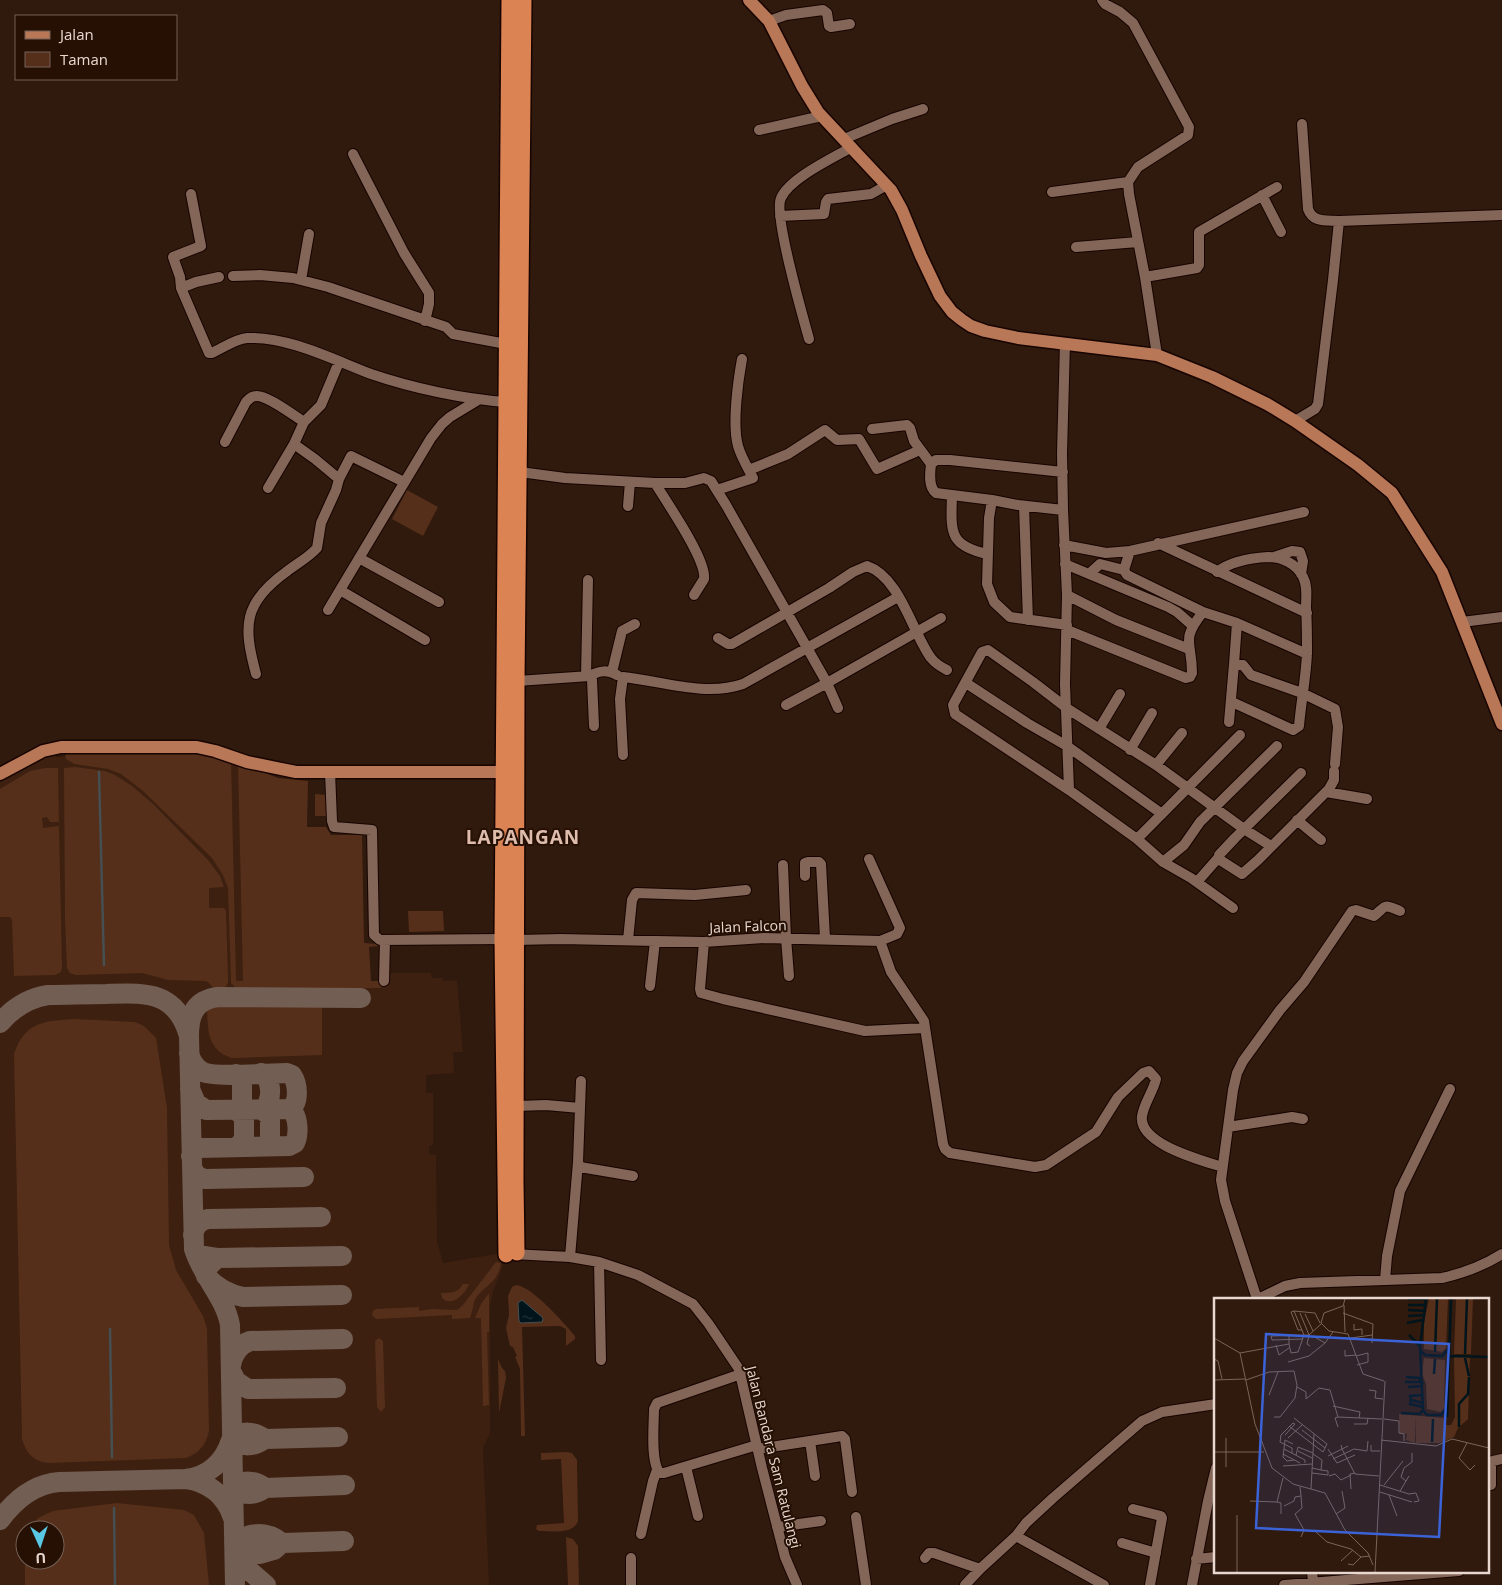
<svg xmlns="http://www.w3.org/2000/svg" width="1502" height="1585" font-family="'Open Sans',sans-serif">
<defs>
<pattern id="water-ripples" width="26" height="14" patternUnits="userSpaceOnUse" patternTransform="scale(1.25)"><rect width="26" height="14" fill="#00141b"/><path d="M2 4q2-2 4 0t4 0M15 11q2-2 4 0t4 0" fill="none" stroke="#25353b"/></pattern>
</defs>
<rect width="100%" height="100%" fill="#30190d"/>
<path fill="#3d2010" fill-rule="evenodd" d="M196,752L254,769L369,981H380L388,973H431L432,978H443V981L457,980L463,1052H453L454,1073L426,1075V1093H433V1145L429,1146V1154L436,1155L437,1241L443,1263L496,1254L500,1255L503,1259V1266L493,1291L490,1307V1433L483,1447L489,1585H0V781L33,760L55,753L56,757ZM25,1530H55V1560H25Z"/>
<path fill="#552f1a" d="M407,490L438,507L423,536L392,519Z
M196,752L231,760L236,981H243L238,763L278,778L308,781L307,827H326L331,835H362L364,943L378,944V946L369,947L371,981H380L381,988L237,989L231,983V979L228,888L223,875L212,858L143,791L121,774L108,769L74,764L66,759L65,756L67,753Z
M75,767L105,771L115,775L132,786L152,803L208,860L220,876L224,887L209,888V908H224L226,911L228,978V983L224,989C213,993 213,985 206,981L168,980L142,973L76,975L70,973L67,968L65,919L64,768Z
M45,768H58L59,822H50L47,817L42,818L43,828L59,826L62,967L61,972L55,975L14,976L12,920L10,917H0V789L30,771Z
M315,794L327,795V816H315Z
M408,911H443L444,931L409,932Z
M319,1005L322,1007V1055L232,1058C208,1050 208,1033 207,1010L213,1006Z
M75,1019L135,1022L144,1026L156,1038L167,1108L169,1245L176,1270L203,1316L207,1329L209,1431C206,1445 199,1453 186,1458L48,1463C33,1461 26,1453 22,1439L14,1054C25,1021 45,1021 75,1019Z
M496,1262L501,1263C498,1285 480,1287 474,1302C473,1307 472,1313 470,1318L452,1319V1315L376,1319L372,1315L373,1311L376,1309L419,1307V1311L432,1309L457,1310L463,1305Z
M463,1284H469C465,1294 452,1308 442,1298L441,1293C452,1293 458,1293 463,1284Z
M516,1285C532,1286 564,1323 575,1336V1339L566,1346V1329L560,1326L522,1327L525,1436H521L520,1369L515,1357L517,1356L513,1347L510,1346L506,1328L509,1315L508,1296L512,1287Z
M489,1293V1332H487L489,1405L483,1406L481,1318H475L481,1304Z
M379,1338L383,1341L385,1407L381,1412L377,1407L375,1341Z
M498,1359L502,1368L505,1371L506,1378L499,1413Z
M567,1452L572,1453L577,1460L578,1521C573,1535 551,1531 539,1531L536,1529L537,1525L564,1523L561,1459L541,1460V1453Z
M117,1503L184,1510L194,1515L204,1533L209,1585H25V1542V1560H55V1530H30L38,1518L53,1511Z
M566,1537L573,1539L578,1546L579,1585H568Z"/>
<path fill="url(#water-ripples)" stroke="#464f51" d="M522,1300L542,1317L543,1319L542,1322L521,1323L519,1321L518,1303Z"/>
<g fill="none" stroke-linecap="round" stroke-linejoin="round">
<path stroke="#464f51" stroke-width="2.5" d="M99,772L104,965
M110,1329L112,1457
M114,1508L115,1585"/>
<path stroke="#735e54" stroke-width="20" d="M0,1023C12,1009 29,998 48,995C67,995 86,994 106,994C145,993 176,990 189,1036
M189,1053C191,1061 195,1068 203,1072C216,1078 269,1073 287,1073L292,1075C298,1084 300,1104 289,1109
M261,1073C273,1078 273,1104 262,1110L270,1116V1138L268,1144L263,1146
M236,1074L242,1079V1107L236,1110L244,1117V1140L237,1147
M190,1089L196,1103L206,1110L289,1109C299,1114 299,1134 295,1143L289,1146L199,1148L195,1150L191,1156
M192,1168L197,1176L205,1179L304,1177
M193,1235C195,1226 199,1221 208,1219L321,1217
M204,1256L217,1258L342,1256
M217,1258L208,1267L206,1276C217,1288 228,1294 243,1297L342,1295
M231,1365C233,1353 239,1345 250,1341L343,1339
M231,1371L236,1381L248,1389L336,1388
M265,1439C254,1431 242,1430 232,1439C243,1448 254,1447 265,1439L338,1437
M186,1479C209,1476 224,1462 231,1440
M265,1488C255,1480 243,1479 233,1488C243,1496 255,1496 265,1488L345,1485
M0,1520C14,1501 34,1484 59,1482L186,1479C209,1482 226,1496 233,1518
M282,1543C268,1531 248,1531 234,1544L249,1553L260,1554L274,1550L282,1543L344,1541
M235,1550L245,1567L266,1585
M235,1585L230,1325C225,1297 202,1276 194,1249L189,1036C189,1014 195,1000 218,997L361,998"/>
<g stroke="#170400" stroke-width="12">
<path id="minor" d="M1102,0L1105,4L1120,12L1133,23L1189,127L1188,135L1138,167L1128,182L1129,194L1145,277
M769,21L786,15L823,10L827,13L829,26L831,27L850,24
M759,130L822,116
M844,139L892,119L923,109
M353,154L404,253L429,293V304L425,321
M1052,192L1128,182
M1262,195L1281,232
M780,216L824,214L826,202L828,199L871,194L887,185
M1339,221L1502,215
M1076,247L1138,242
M233,276L260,275L293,278L328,287L446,327L453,334L506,344
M219,277L196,282L181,288L209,353H212C223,348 235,339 247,338C288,336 334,360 371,374C412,388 463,399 506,402
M301,280L309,234
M181,288L180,277L173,257L201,246L191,194
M809,339C803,317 773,213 781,198C790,178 833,158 852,147
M1065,343L1062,453L1063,510L1067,595L1065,684L1069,790
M1157,355L1145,277L1197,268L1199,265V232L1277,187
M1295,421L1315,409L1318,404L1333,280L1339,221C1326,220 1313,223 1308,209L1302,124
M872,429L907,425L910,428L914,441L931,464
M225,442L246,402C249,399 251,396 256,396C267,395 293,415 304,422
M749,470L788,454L825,430L837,440L859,439L877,469L920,450
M520,472L565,478L655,483H685L704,478L711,481L726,505L827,683L786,705
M339,479L351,456L404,482
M655,483C667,503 707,560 704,579L694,595
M268,488L294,444L304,422L321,405L339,362
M717,490L753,478C748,468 741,457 738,446C732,424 738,381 742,359
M952,495C951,531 948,546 988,554
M992,500L936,493C928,487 930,473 931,464L936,460H950L1063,472
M628,506L630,482
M1024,506L1028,620
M1063,510L1018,505L992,500L989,518L987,584L994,602L1010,617L1067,625
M1158,543L1307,613
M1064,545L1106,553L1130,551L1304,512
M1130,551L1124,570L1127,575L1203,612L1237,623L1307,654
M1274,557L1292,551L1300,552L1303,561L1301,574
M359,558L439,602
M1065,564L1168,607L1177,612L1193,626
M1217,572C1231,561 1250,558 1268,557C1282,557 1297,564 1303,577C1308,586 1306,597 1306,607C1307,622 1307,638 1307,653C1306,678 1301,702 1299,726L1293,730L1232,702
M1089,574L1100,564L1124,570
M340,590L425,640
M1067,595L1116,620L1189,649
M328,610L431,438L442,424L450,417L478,400
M1462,622L1502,617
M1237,623L1234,664L1243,665L1251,675L1302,693L1335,709L1338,727L1335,764
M1067,630L1186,678L1190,677L1192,673C1192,641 1180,641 1203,612
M718,638L728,644H732L829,588L853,572L867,566C900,577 912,632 931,658C935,663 941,667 947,670
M612,672L622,631L635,624
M256,674C243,626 243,603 286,572C296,564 308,558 317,548L321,523L336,490L339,479L315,459L294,444
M586,676L588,580
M590,676C600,670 607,670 617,675
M517,681L590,676L592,680L594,726
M966,683L1027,723L1067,746L1162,814
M838,708L827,683L941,618
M1229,722L1234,664
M1099,729L1120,694
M1130,750L1152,713
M623,755L620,699L623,677C662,681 705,697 743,684L898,597
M1156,765L1182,733
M330,772L332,821L334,827L372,830L374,935L380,940L502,939
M1301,773L1235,838L1219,855L1220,860L1242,874L1258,860L1329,789L1334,780V771
M1326,792L1367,799
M1297,820L1321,840
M1137,839L1240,735
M1163,862L1184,845L1200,822L1277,746
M783,865L786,938L789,976
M805,876V863L808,862H819L821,864L825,938
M1197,882L1219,857
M1233,908L1191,878L1163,862L1137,839L1069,790L955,714L953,705L982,652L988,650L1033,682L1068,709L1156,765L1244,829L1271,846
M516,940L561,939L704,942L764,938L880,941L897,934L900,928L869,859
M628,940L632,900L636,893L695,895L746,890
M880,941L891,972L924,1021L943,1144L945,1149L950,1153L1035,1167L1046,1165L1096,1132L1118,1097L1143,1073L1149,1071L1156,1079C1153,1092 1144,1103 1142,1116C1138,1144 1201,1160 1222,1167
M704,942L700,989L701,993L723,999L865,1031L925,1028
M384,981L385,940
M650,986L655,941
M517,1106L546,1105L580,1108L578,1162L580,1167L633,1176
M580,1108L581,1081
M1228,1127L1292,1117L1303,1119
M512,1254L570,1257L599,1262L638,1275L693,1304L708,1323L739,1369L762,1468L785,1557L797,1585
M570,1257L578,1162
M599,1262L601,1360
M1385,1280L1387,1256L1400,1191L1450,1089
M1257,1299L1225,1201L1221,1180L1233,1090L1237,1073L1243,1061L1280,1010L1304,982L1352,911L1356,910L1374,916C1387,905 1383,904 1400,911
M1258,1299L1285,1286L1300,1283L1442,1278C1464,1273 1483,1266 1502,1254
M741,1374L657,1403L654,1409C654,1423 650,1463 660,1473H664L757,1445
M810,1441L815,1476
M758,1449L842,1436L845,1439L852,1492
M686,1467L698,1516
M1488,1485H1491V1463L1493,1461L1502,1459
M1133,1509L1161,1516L1162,1518L1150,1585
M856,1517L866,1585
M777,1527L821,1521
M641,1534L653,1481L657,1470
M1016,1536L1026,1523L1053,1498L1142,1421L1162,1412L1216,1404
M1122,1543L1156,1553
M925,1558L929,1553H934L980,1569
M1196,1559L1216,1557
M1312,1571L1313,1582
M631,1585V1558
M965,1585L980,1569L1016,1536L1104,1585
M1192,1585L1208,1501L1216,1468
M1284,1585L1459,1571"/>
</g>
<g stroke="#170400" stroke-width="15">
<path id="major" d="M749,0L769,21L802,86L818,112L891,190L902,210L921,256L940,296L952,312L962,320L971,326L985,331L1018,338L1157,355L1212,377L1267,404L1295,421L1358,465L1392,493L1442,572L1502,724
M0,774L43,751L61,747H197L215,751L247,762L296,772H513"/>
</g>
<g stroke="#170400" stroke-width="18">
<path id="highway" d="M517,1253L516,1181L517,681L524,0
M506,1255L502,939L509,0"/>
</g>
<use href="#minor" stroke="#836658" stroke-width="10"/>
<use href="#major" stroke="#b87756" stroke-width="12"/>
<use href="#highway" stroke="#dc8354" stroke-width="15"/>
</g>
<g text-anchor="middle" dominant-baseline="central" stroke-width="4" stroke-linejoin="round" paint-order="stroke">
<g font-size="14" fill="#e8d8d0" stroke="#261004">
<text transform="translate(748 926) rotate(-2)">Jalan Falcon</text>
<text transform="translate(774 1457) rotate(76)">Jalan Bandara Sam Ratulangi</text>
</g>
<g font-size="19" font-weight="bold" letter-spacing="1" fill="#debdad" stroke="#261004">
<text x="523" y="837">LAPANGAN</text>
</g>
</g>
<g transform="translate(1214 1298)">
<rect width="275" height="275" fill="#30190d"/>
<path d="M215,1H234L232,50L228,54L210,51V24ZM242,1H259L257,56H240ZM240,59H256L254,121L244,130L240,139L226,145H202V118L201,145L192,142L193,136L186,135L185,116L230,120V127H237L241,119ZM210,60L231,62L230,110L227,114L213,111L212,86L208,76Z" fill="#552f1a"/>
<path fill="none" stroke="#00141b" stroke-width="2.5" d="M194,1H211M212,1L206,49L209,112L213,117H227L234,108M194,7H212M194,12L212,13M194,18L210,17M193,25L208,22M195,37L206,48M207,53L211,57L228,58L236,50M221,54L223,1M251,56L253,1M236,58L275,59M251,60L255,78M220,76L221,61M192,79L205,80L209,86M191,84H207M194,89L209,88M197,102L196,106L209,109M209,105L197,102L196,98L209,97M187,115L206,116L208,113M233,119L237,1M245,129V106L254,96L255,79M218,144L219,121"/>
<path fill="none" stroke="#7a655b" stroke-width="1" d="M131,1L129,8L110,15L107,25L115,33L134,36L149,76L170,83M130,7L131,34M80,13L77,14L84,32H88M86,15L95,37L93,46L96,48M129,15L159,26L158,45M91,16L99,33M140,26V32L148,31V37M57,38L95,37L107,26M57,38L58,42L89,41M99,38L111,45L119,34M0,40L26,55L41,126L58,170L79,186L111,195L131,232L154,255L159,267M137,40L158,37M75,46L77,55L84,54L90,37L80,13L101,15L106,25M62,47L65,57L75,50M131,52V58L142,57M26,55L75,46V38M142,58L154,55V64L143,67M0,61L4,63L8,81M74,64L95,58L111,45M0,82L31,81M32,82L55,74L80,73L83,87L81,100L66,119H60M83,89L92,94V101L105,90L116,92L124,119M155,92L162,93L161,100L169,101M55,97L64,74M119,108L146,114L145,120M80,120L113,146L111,150M170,121L185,123V135L190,136V143M140,126H153L154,120M75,128L109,154L111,150M124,129L121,120L124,119L168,121M88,132L111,150M67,137L79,125L81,126L71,137M67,137L66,144L78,150V155M74,140L88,127M167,142L222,148L238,141L275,150M253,145L245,160L256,172L261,167M79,146L71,142L69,159L73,163L80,162M157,147V153H166M134,148L128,151L141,176L165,178M70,151L91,162V165M114,151L123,165L141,157M84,153L98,160M1,154H50M69,156L86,165M82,157L84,149L99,155M114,158L128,151L127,147M119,161L140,151L153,153L154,143M69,168L98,166M12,169V140M98,170L107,172L108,162L99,156M98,175L114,177V173L107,172M115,178L121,176L127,182L137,177M192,183L187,179L190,170L198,164V155M166,187L195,196L202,195L205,203L200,204M170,187L189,163M97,191L100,136M137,191L136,176L141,175M186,193L195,178M166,194L198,204M175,197L183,218M87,198L88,210L81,216L90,232L87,239M36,203L63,204M70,208L80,203L81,199L87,198L86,189M67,216V205L63,204L69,180M122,216L131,210L128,193M101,233L113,244L137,251L147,259L156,258M127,263L139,252M134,266L139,267L147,259M23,274V217M161,274L171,83"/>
<path fill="#3b63d7" fill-opacity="0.15" stroke="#3b63d7" stroke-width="2.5" d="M52,36L235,46L225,239L42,230Z"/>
<rect width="275" height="275" fill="none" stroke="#e8d8d0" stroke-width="2.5"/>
</g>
<rect x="15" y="15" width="162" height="65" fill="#261004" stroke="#746056"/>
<rect x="25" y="31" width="25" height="8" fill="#b87756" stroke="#746056"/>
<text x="60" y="40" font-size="15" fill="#e8d8d0">Jalan</text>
<rect x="25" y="52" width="25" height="15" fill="#552f1a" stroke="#746056"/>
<text x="60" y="65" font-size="15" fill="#e8d8d0">Taman</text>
<g transform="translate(40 1545) rotate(177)"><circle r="24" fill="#261004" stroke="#746056"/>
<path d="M0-4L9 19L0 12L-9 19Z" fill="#59c8e4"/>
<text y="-8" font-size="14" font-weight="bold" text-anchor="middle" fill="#e8d8d0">U</text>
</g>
</svg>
